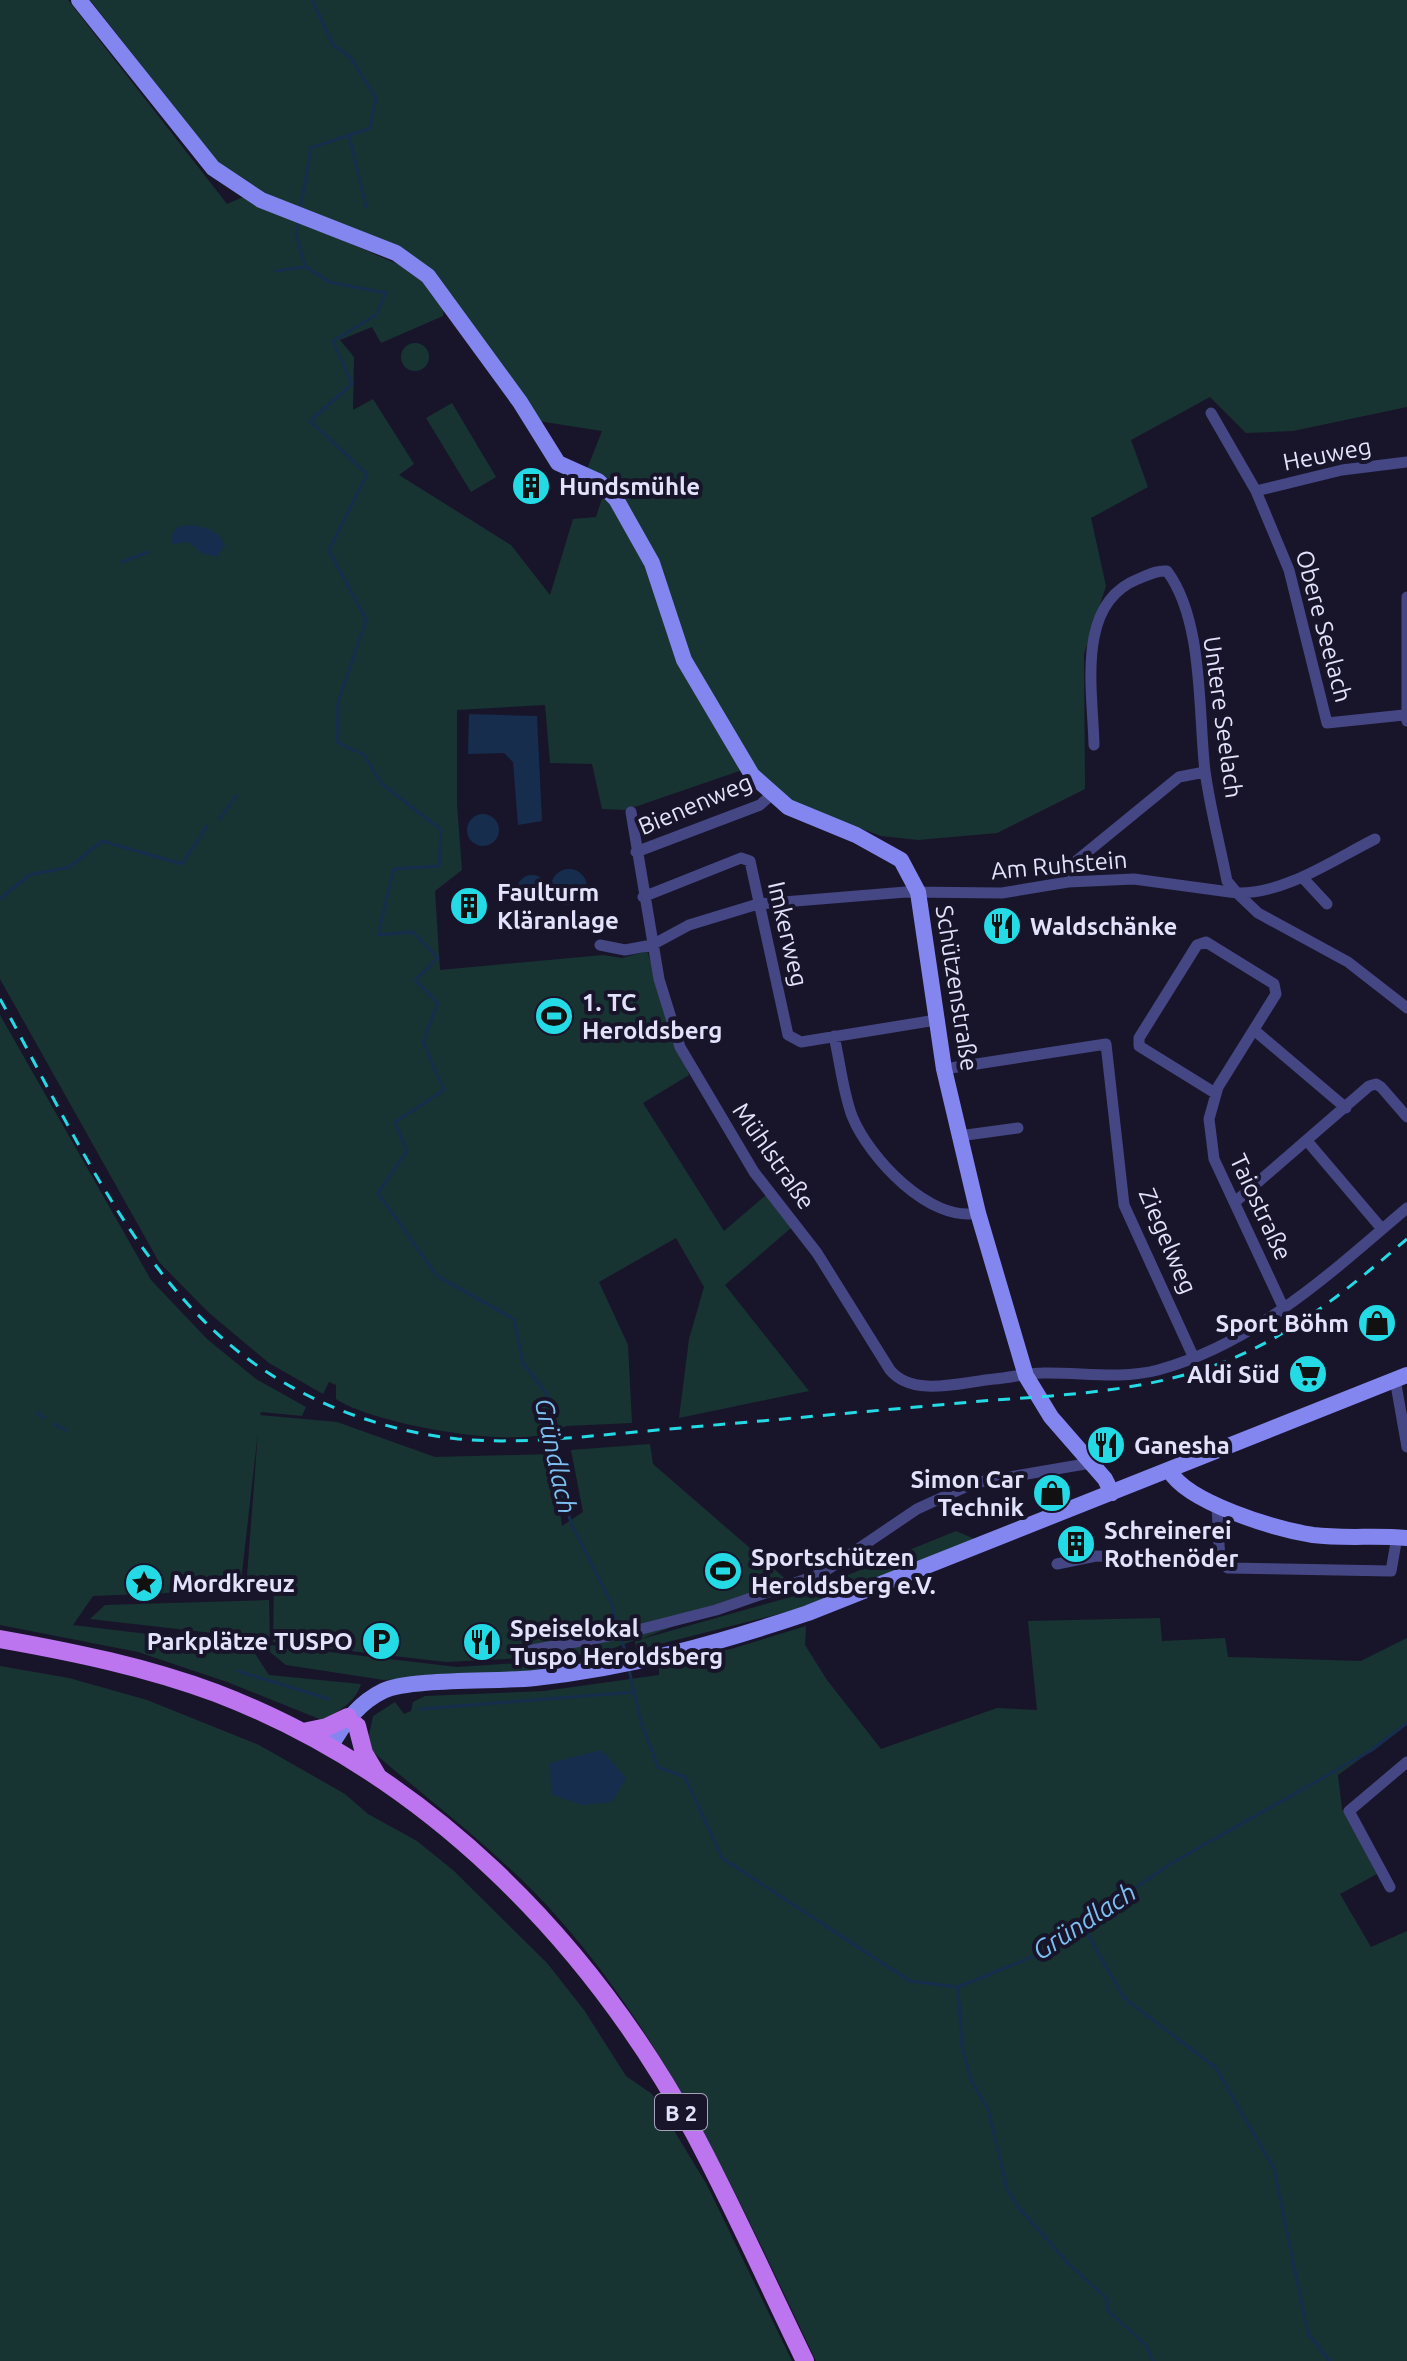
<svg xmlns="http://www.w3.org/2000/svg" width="1407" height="2361" font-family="Ubuntu,sans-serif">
<rect width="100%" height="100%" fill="#18152a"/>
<path fill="#183432" d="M0,0H68L227,204L243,197L418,273L445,302L443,316L381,343L372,327L340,340L354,357L353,410L373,399L414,464L399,475L511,545L550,595L573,519L596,517L608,480L587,469L602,431L538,421L434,276L242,183L215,159L90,0H1407V407L1293,431L1246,433L1210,397L1131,440L1148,487L1091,518L1106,586L1084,654L1085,789L997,833L918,840L881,836L778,797L751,767L626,810L602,809L592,764L550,763L545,705L457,710V805L462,870L435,891L440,970L603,955L622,958L647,951L689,1075L643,1103L724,1231L766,1195L791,1228L725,1285L809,1391L679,1418L689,1339L704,1287L676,1238L599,1282L628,1345L632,1423L566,1426C531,1454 372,1424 336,1399V1385L329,1382L323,1394L269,1363L208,1312L159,1262L0,979Z
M401 357a14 14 0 1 1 28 0a14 14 0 1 1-28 0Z
M452,403L496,477L471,492L426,418Z
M0,1015L151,1280L207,1339L256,1379L306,1407L302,1416L261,1412L260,1415L337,1422L435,1457L552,1454L562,1526L583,1512L571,1450L650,1444L653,1464L789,1582L638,1640L801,1594L956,1531L977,1540L799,1609L636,1650L635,1640L598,1654L446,1662L273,1642L274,1580L247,1576L258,1432L240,1590L93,1596L73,1625L238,1645L252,1649L269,1675L361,1684C356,1702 338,1712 322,1720L227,1682L138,1652L0,1625Z
M269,1600L270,1645L457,1667L579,1659L581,1664L512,1675L384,1680L286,1665L265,1648L239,1636L90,1619L105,1605Z
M1160,1618L1162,1641L1225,1638L1228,1657L1361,1661L1407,1638V1725L1338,1775L1342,1809L1377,1874L1340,1894L1371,1947L1407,1931V2361H816C743,2208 673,2049 560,1920C505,1857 437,1807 374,1753L368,1740L373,1716L395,1702L404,1714L411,1711L413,1702L425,1696L544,1691L659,1675V1663L731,1649L806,1626L805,1645L827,1680L881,1749L997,1708L1037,1710L1028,1621Z
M0,1666L69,1678L147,1700L259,1745L345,1794L368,1814L417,1841L454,1871L547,1963L584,2010L626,2076L652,2094L707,2185L792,2361H0Z"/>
<path fill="#162d4d" d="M190,525C204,526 219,531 225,545L217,557L201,553L189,542L172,544V534L178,527Z
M469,714L537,716L542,821L518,825L513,762L504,753L468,754Z
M467 830a16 16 0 1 1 32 0a16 16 0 1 1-32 0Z
M551 887a18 18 0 1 1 36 0a18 18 0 1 1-36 0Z
M517 890a15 15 0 1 1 30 0a15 15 0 1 1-30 0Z
M602,1750L626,1778L612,1802L582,1805L551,1794L550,1763Z"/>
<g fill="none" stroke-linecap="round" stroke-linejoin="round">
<path stroke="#162d4d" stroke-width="3" d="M349,135L366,207
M300,210L311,148L370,128L376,98L351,58L333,45L312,0
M298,221L296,235L305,266L329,282L386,293L376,315L333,341L352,384L310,421L367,474L329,550L366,620L338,703L337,742L364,755L381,783L441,830L439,866L394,869L378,935L413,932L438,958L415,980L438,1003L423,1042L444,1090L395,1122L407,1151L378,1193L437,1276L514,1319L523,1363L547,1394L558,1484L572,1525L612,1605L619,1630
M276,271L304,267
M122,562L148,552
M220,819L236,796
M0,899L29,875L70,867L102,841L182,864L207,826
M37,1413L45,1418
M54,1424L66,1430
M621,1638L627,1657
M629,1669L641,1723L658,1767L685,1777L722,1858L910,1981L958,1987L1039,1954L1170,1864L1372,1750L1407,1723
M238,1671L329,1699
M420,1709L635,1692
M1082,1924L1124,1998L1216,2068L1274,2169L1308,2334L1330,2361
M958,1987L962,2047L972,2082L988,2109L1007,2189L1018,2207L1068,2263L1107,2299V2310L1146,2345L1153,2361"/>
<path stroke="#454684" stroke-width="11" d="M1211,413L1256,491L1289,570L1327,723L1404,715
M1256,491L1342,470L1407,462
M1407,721V597
M1094,745C1093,691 1075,604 1138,579C1148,575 1156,570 1167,571C1204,621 1198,712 1205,771C1210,808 1220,845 1227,881L1237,893C1285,894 1333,860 1375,839
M631,812L659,979L680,1047L754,1172L817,1253L890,1370C913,1398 962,1382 994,1379C1010,1378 1027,1373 1042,1373C1081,1372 1119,1380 1158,1370C1256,1343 1332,1272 1407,1208
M636,852L760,805L771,795
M1302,877L1327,904
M1068,882L1075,862L1179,777L1205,772
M643,897L741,858L750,861L788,1035L801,1042L936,1020
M600,945L625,950L652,945L689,925L758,904L906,892L1002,893L1068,882L1134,879L1237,893L1258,913L1348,962L1407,1008
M1254,1030L1346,1108
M834,1036C840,1062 843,1092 852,1116C869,1158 930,1223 978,1213
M944,1069L1106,1044L1124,1205L1193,1356
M1215,1093L1139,1046V1038L1197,945L1206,942L1274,984L1276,994L1218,1087L1209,1119L1214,1159L1284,1309
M959,1136L1018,1128
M1308,1142L1382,1229
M1235,1202L1369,1086L1376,1084L1381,1087L1407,1117
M1395,1379L1407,1447
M1217,1507L1220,1561
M1057,1564L1096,1556L1220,1561L1228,1568L1391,1571L1397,1537
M532,1650L630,1632L716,1610L821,1574L917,1509L974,1483L1091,1463
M1390,1887L1349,1811L1407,1762"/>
<path stroke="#8486f0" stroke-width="16" d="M79,0L213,168L261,200L396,253L428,276L520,402L558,463L598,481L616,499L652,563L684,660L752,775L788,807L856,835L901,860L918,892L944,1069L978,1213L1026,1376L1051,1417L1105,1479L1112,1493
M1169,1470C1187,1503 1276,1529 1313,1535C1344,1539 1376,1535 1407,1538
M330,1748C342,1725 358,1703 383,1691C410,1678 500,1682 535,1678C629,1668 719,1643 808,1613L1407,1375"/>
<path stroke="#bc75ef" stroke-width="18" d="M0,1639C73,1652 146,1667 216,1693C425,1773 588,1938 694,2133C734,2208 768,2285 805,2361
M357,1726L364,1753L377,1775
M303,1732L327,1727L348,1717"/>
<path stroke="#24dae5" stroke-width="3" stroke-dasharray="12 10" stroke-linecap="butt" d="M0,999C72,1128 142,1294 270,1374C326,1410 392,1432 458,1439C513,1444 570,1438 625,1433C689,1427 752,1422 816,1416C872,1411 927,1406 982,1401C1063,1395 1145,1392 1221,1363C1293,1336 1349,1288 1407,1239"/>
</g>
<defs>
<g id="building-disc" transform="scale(2)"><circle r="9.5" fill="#24dae5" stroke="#18152a"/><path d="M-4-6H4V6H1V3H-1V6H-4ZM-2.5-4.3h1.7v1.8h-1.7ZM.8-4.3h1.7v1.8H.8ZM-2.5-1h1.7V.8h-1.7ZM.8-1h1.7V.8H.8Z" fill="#111"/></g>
<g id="restaurant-disc" transform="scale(2)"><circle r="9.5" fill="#24dae5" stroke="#18152a"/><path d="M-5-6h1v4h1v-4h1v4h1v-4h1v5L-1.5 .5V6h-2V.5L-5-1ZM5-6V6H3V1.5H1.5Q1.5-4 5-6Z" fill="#111"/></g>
<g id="stadium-disc" transform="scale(2)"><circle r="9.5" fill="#24dae5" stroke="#18152a"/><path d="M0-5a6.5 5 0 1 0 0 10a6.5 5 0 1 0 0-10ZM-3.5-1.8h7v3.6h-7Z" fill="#111"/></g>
<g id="shop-disc" transform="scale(2)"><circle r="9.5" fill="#24dae5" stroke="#18152a"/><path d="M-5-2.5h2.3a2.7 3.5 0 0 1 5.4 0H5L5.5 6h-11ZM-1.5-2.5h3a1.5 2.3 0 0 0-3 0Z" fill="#111"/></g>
<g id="supermarket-disc" transform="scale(2)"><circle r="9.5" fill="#24dae5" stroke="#18152a"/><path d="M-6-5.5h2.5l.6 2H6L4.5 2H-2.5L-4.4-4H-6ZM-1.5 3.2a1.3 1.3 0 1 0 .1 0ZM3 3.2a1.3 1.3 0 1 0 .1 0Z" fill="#111"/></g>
<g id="sight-disc" transform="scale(2)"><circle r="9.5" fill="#24dae5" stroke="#18152a"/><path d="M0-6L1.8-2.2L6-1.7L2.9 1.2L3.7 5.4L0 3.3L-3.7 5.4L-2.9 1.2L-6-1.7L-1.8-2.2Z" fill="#111"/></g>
<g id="parking-disc" transform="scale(2)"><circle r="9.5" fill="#24dae5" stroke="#18152a"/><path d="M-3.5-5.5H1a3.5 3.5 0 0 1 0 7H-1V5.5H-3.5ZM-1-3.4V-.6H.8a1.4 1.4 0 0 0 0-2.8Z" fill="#111"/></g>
</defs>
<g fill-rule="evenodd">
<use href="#building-disc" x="531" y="486"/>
<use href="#building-disc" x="469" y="906"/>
<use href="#restaurant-disc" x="1002" y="926"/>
<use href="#stadium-disc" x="554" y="1016"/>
<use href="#shop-disc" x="1377" y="1323"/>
<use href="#supermarket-disc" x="1308" y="1374"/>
<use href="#restaurant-disc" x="1106" y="1445"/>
<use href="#shop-disc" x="1052" y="1493"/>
<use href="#building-disc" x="1076" y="1544"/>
<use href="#stadium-disc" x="723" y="1571"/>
<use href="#sight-disc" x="144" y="1583"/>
<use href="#parking-disc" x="381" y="1641"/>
<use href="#restaurant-disc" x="482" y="1642"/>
</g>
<g text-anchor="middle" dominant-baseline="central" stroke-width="8" stroke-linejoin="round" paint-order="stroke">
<rect fill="#18152a" stroke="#a6a4bd" stroke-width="2" x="655" y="2094" width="52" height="36" rx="6"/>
<g font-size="22" font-weight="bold" fill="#e3e2fc">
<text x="681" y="2112">B 2</text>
</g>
<g font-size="24" fill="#e3e2fc" stroke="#18152a">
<text transform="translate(1327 454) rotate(-11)">Heuweg</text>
<text transform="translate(1324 626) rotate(75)">Obere Seelach</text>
<text transform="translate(1223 717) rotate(82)">Untere Seelach</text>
<text transform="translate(695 804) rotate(-23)">Bienenweg</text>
<text transform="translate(1059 865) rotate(-5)">Am Ruhstein</text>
<text transform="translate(788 934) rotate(77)">Imkerweg</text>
<text transform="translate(957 988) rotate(81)">Schützenstraße</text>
<text transform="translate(774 1156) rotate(55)">Mühlstraße</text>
<text transform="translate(1261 1207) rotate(65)">Taiostraße</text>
<text transform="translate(1168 1241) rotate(67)">Ziegelweg</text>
</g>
<g font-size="24" font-weight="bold" fill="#e3e2fc" stroke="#18152a" text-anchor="start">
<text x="559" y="486">Hundsmühle</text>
<text x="497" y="892">Faulturm<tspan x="497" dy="28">Kläranlage</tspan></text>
<text x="1030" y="926">Waldschänke</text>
<text x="582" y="1002">1. TC<tspan x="582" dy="28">Heroldsberg</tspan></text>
<text x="1349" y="1323" text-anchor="end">Sport Böhm</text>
<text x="1280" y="1374" text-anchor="end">Aldi Süd</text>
<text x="1134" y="1445">Ganesha</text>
<text x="1024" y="1479" text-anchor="end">Simon Car<tspan x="1024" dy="28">Technik</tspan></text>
<text x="1104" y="1530">Schreinerei<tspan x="1104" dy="28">Rothenöder</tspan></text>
<text x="751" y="1557">Sportschützen<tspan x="751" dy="28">Heroldsberg e.V.</tspan></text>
<text x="172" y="1583">Mordkreuz</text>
<text x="510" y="1628">Speiselokal<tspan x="510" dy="28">Tuspo Heroldsberg</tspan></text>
<text x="353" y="1641" text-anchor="end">Parkplätze TUSPO</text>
</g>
<g font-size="26" font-style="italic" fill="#7cbff0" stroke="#18152a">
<text transform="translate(556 1456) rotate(78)">Gründlach</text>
<text transform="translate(1084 1921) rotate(-33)">Gründlach</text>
</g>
</g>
</svg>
